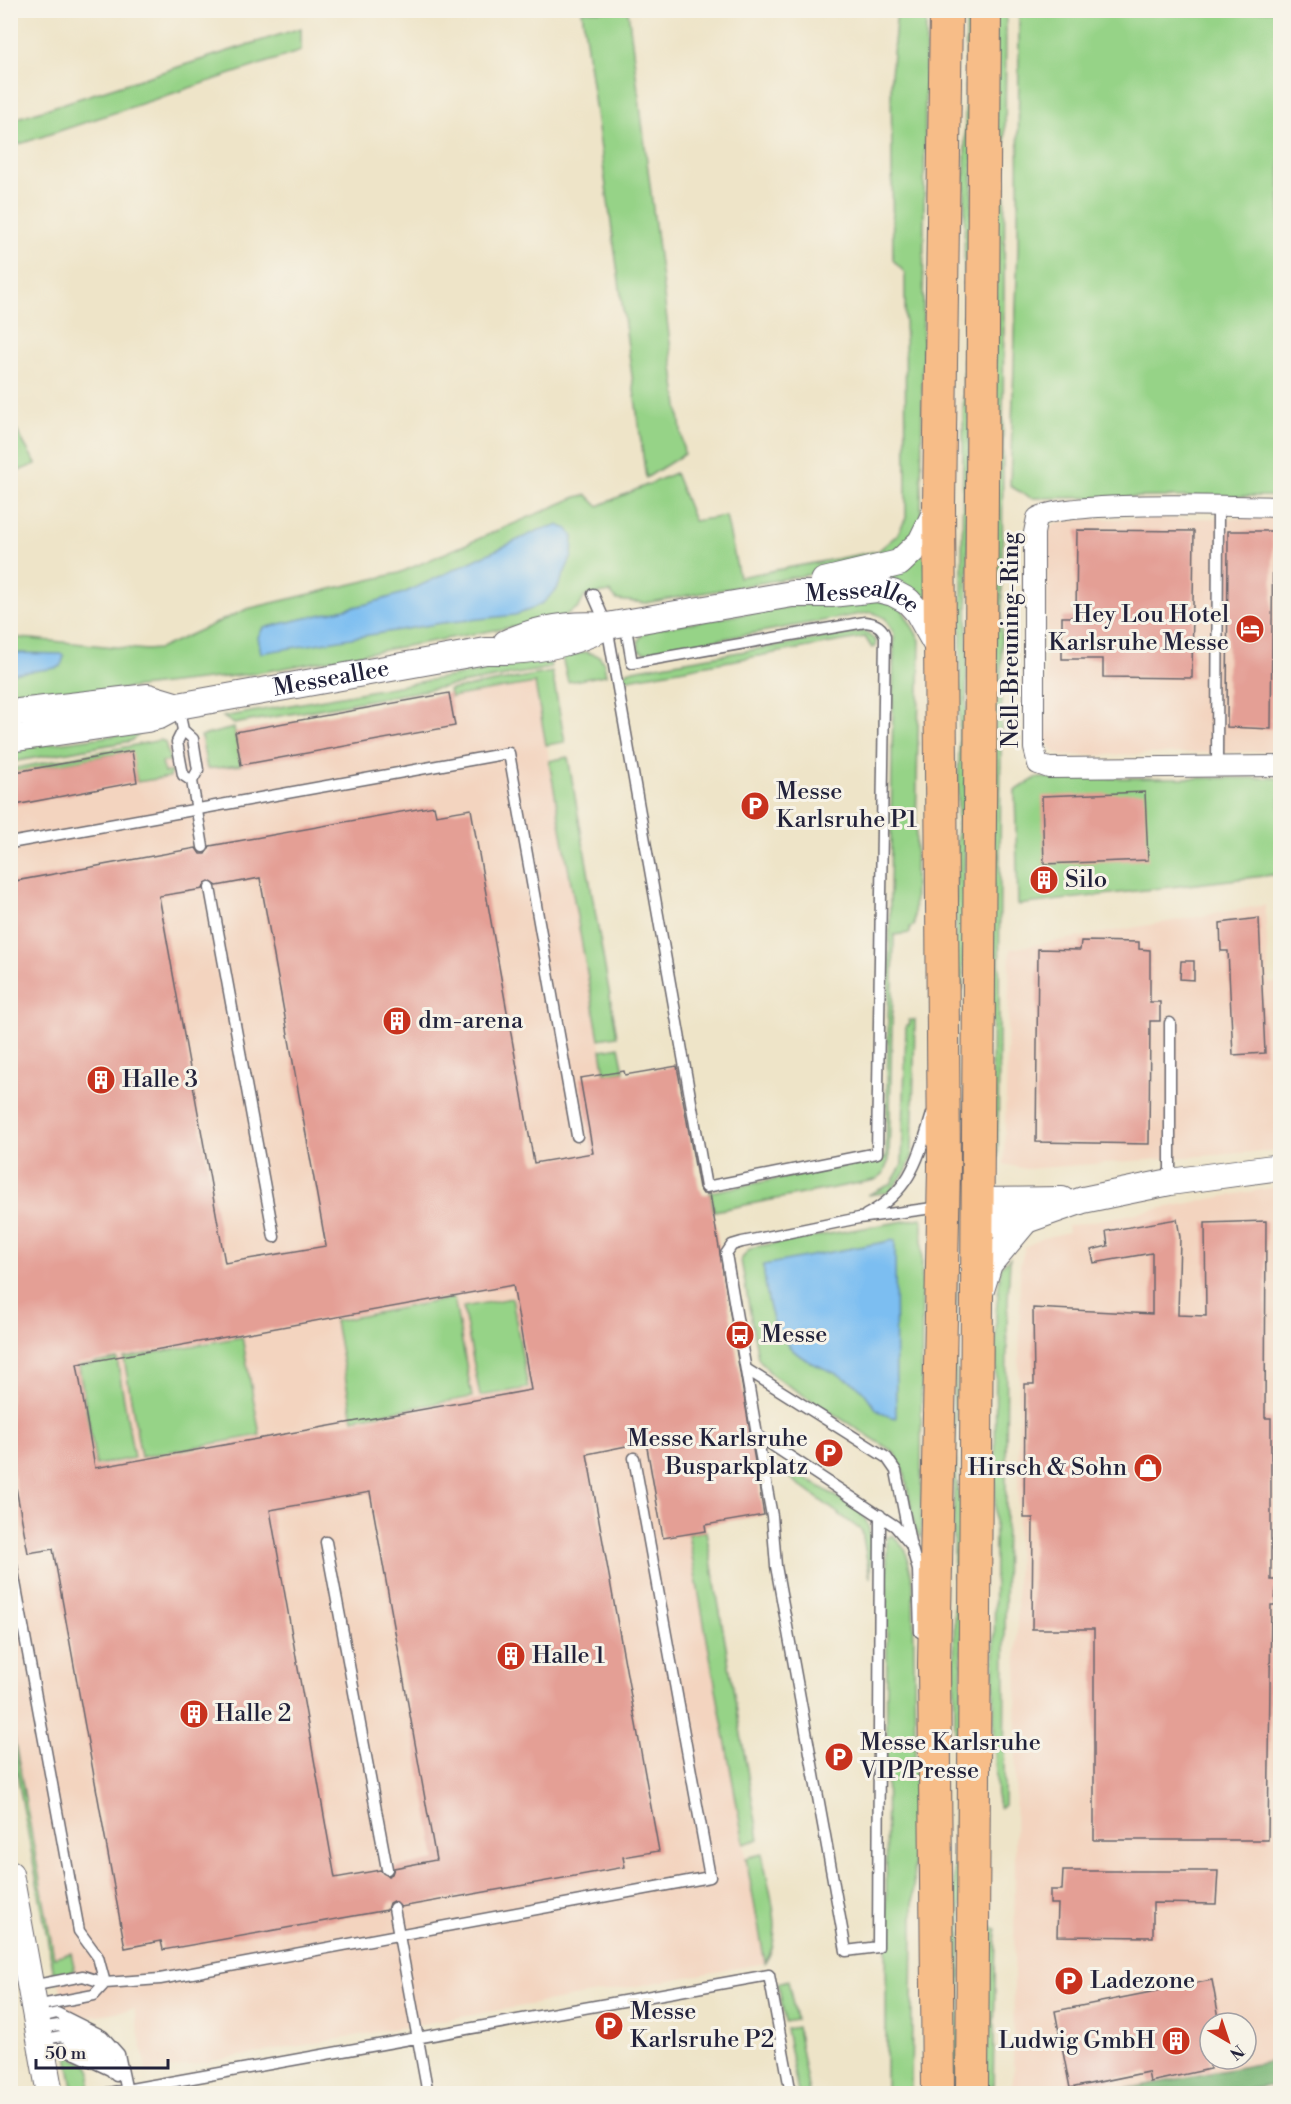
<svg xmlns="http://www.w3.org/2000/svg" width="1291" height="2104" font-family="'Libre Bodoni',serif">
<rect width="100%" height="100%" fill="#f7f3e8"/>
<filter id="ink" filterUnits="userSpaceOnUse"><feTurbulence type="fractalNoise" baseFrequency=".0167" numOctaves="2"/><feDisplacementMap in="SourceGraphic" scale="12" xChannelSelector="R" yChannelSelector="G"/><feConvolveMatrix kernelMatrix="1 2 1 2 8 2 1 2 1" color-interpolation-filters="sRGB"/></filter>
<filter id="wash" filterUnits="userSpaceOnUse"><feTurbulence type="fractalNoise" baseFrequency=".008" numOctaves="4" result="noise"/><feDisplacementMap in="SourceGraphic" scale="24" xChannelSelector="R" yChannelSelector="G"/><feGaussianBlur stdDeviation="1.35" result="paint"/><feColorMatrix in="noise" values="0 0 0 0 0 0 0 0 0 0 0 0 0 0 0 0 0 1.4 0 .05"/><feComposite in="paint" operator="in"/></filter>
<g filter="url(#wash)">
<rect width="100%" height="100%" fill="#eee4c8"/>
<path fill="#f3d4bf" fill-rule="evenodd" d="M1280,518V751L1063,756L1053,751L1046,742L1045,729L1048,531L1055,523L1085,519Z
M535,679L605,1073L624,1071L706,1531L688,1534L765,1963L147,2073L134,2009L76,2019L65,2014L10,1715V773Z
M1265,905L1269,984L1280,982V1150L1026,1169L1004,1164L1010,949Z
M1280,1186V2060L1103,2093L1013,2094L1020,1265L1025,1247L1043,1238L1068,1232L1067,1226ZM1210,2023H1246V2059H1210Z"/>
<path fill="#96d387" stroke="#5c7a61" stroke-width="1.5" d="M974,10L963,990L955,960L962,587L966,11Z
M1006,10L998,1157L995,1160L992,1159L996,11Z
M582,11H628L684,454L646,478Z
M897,11H926L921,518L905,546L876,563L645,603L617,600L610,592L585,596L579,607L561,618L251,674L11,702V637L146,650L159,649L247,609L399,573L576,497L587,495L598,506L675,473L694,521L726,516L739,577L878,551L897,535L906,518L905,273L893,260L891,75Z
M1019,11H1280V496L1031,498L1010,486L1018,246Z
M301,28V51L11,147V120Z
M11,421L36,464L11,474H10Z
M926,550L930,610L826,587Z
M861,595L900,606L920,640L914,926L910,927V933L894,935L889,1160L883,1174L875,1180L714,1211L710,1192L886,1158L894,634L885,618L872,612L644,653L639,650C636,637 642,634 653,629Z
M864,631L876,641L875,647L872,648L865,637L623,680L622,677L627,671Z
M586,652L599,656L604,663L606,675L568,682L562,657Z
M549,659L551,668L234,724L223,717Z
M552,672L565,742L546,745L535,683L451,697L449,690Z
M234,728L241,765L207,769L201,736Z
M141,732L131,741L11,762V749Z
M161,740L165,742L170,761L162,762L164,773L172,771L170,777L137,782L131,751L11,773V769Z
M568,757L617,1036L599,1039L549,761Z
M1036,778H1277L1280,780V874L1018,905L1015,791Z
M909,1020H915L912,1157L906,1171L890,1192L868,1195L891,1184L902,1165L906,1025H909Z
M619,1047L624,1071L605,1074L601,1050Z
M922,1218L921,1538L916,1532L905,1475L894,1452L773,1376L758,1358L741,1260L748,1250L754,1247Z
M957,1258L956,1441L957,1484L962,1510L960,2093L952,2094L955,1779L953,1348Z
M1010,1258L1007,1322L1004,1805L1000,1808L997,1802L994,1727L996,1313L1001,1267Z
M454,1298L472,1397L353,1419L335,1321Z
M512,1298L528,1388L480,1396L463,1307Z
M242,1337L260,1435L141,1457L124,1358Z
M117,1359L134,1458L96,1465L79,1366Z
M795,1472L859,1510C876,1529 870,1555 870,1578L862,1531L786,1475Z
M706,1531L759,1839L744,1844L688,1534Z
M893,1535L906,1551L913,1582L915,1751L911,2094L886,2093L887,1538Z
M10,1715L54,1957L71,1953L75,1971L54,1975L11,1741Z
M762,1854C768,1889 786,1932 765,1963L746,1858Z
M990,1926L996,1929L993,2093L982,2094L988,1931Z
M788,1980L796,2020L785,2022L778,1983Z
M797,2027L809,2093H798L786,2029Z
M67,2055L88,2065L91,2072L89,2087L82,2089V2093H74Z"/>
<path fill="#78b574" stroke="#4d6c58" stroke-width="1.5" d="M1280,2060V2084L1229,2093H1103Z"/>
<path fill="#7bbef1" stroke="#4e7096" stroke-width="1.5" d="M557,525L568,529L573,537L572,556L557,589L543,603L529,610L515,615L442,623L261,653L258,637L263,628L367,604L404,593L539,530Z
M11,653L62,654L64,656L61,666L56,668L11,674Z
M895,1240L896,1418C870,1413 874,1400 858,1386C845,1376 827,1370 812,1363C771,1343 768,1305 763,1265Z"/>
<g id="blocks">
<path fill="#e49f95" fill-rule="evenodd" d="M1077,530L1194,531L1192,678L1103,677V659H1062V617H1076Z
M1228,531H1273L1271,729L1227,727Z
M449,693L455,726L241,765L235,732Z
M132,751L137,782L10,806V773Z
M1145,792L1148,860L1044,864L1042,796Z
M434,806L436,815L471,809L534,1163L593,1153L580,1078L624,1071L625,1075L677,1066L699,1188L703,1194H710L764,1515L705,1525L706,1531L663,1538L646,1442L587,1454L659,1851L623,1857L625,1867L401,1907L393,1901L389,1903L387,1910L163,1950L161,1941L125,1948L53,1549L28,1553L10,1455V882L196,848L200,854H205L210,846ZM260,878L326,1246L225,1263L159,896L203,889L205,883L209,881L217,886ZM513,1285L531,1390L95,1468L77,1364ZM370,1492L436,1860L394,1868L392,1874L388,1876L380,1870L335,1878L270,1510Z
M1259,918L1265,1053L1233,1055L1228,951H1221L1220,923Z
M1081,941L1139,942V949L1150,950V1002H1160V1021H1150L1149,1144L1036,1142L1038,949L1080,950Z
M1181,961H1194V980L1180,979Z
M1177,1219L1180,1237L1178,1315L1206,1316L1205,1223L1266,1221L1265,1418H1271V1580H1276L1275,1605H1271L1268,1840H1094V1629H1032L1033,1518H1024L1025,1384H1034L1033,1308L1152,1314V1253L1094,1263L1091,1250L1108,1246L1106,1231Z
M1063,1871H1218L1216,1904L1153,1903V1937L1057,1936L1058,1904H1050V1890H1062Z
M1212,1980L1220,2023H1210V2069L1150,2082L1148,2072L1070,2088L1055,2011Z"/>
</g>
</g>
<g filter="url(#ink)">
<use href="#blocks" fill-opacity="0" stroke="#69666c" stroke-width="1.5"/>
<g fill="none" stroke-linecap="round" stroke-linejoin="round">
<g stroke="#69666c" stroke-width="13">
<path id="service" d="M593,594L607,626L706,1187L877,1153L885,636C882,626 875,623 865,622L632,663L625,622
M178,706L183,730L177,742L183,775L192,781
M183,730L193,739L198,770L192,781L203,847
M1217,767L1218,506
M10,843L509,753L577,1136
M210,888L274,1237
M1170,1182V1023
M866,1215C911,1191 918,1159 932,1114
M746,1369L887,1458L896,1471L910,1542
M757,1435L772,1516L776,1566L846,1951L878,1947L880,1515
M326,1542L387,1869
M10,1555L79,1931L98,1957L105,1983
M920,1632L918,1570L911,1545L895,1526L757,1435L726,1254L732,1245L742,1242L859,1218L940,1207
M394,1908L428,2094
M31,1986L83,1976L105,1983L160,1979L710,1877L634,1458
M35,2006L94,1995L105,1983
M37,2018L57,2013L103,2036L119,2054L126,2087
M38,2028L59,2025L105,2047L111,2055
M41,2040L61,2036L107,2058L122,2075
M42,2051L63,2048L110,2070L116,2076
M103,2094L769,1975L791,2094"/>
</g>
<g stroke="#69666c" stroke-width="22">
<path id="minor" d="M1280,507C1242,506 1059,500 1037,518L1034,533V748L1038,764L1049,768L1280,766"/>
</g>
<g stroke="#69666c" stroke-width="28">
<g id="tertiary">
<path d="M824,581L899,563L921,542L939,505"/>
<path id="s1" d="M506,643C538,628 572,623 607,626L792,594H831L877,589L893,593L908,601L918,612L940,651"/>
<path d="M10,713L148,697L178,706"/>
<path id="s2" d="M10,739L147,719L159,716L178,706L486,651C531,652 567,646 607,626"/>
<path d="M978,1201L1062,1200"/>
<path d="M978,1220L997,1225L1026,1220L1083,1200L1170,1182L1280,1167"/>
<path d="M981,1290L989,1264L1026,1220"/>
<path d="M10,1874L50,2094"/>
</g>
</g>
<g stroke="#69666c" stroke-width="34">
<path id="primary" d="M938,2094L934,1665L944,1167L939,505L946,10
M972,2094L985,10"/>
</g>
<use href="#service" stroke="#fff" stroke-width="10"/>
<use href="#minor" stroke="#fff" stroke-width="20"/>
<use href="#tertiary" stroke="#fff" stroke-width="26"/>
<use href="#primary" stroke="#f7bd88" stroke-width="32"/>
</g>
</g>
<defs>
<g id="hotel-disc" transform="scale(1.5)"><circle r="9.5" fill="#c8321e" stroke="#f7f3e8"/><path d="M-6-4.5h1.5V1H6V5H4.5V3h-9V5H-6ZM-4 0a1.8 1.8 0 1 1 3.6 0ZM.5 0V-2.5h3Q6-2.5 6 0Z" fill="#fff"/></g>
<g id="parking-disc" transform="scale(1.5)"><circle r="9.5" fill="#c8321e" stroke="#f7f3e8"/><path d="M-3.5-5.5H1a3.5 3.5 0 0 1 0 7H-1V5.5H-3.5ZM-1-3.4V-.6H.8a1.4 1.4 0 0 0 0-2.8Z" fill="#fff"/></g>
<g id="building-disc" transform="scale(1.5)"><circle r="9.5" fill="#c8321e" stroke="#f7f3e8"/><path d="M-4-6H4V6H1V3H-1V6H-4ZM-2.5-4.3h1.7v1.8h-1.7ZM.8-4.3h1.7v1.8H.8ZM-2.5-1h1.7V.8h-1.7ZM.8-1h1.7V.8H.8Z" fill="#fff"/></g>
<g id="bus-disc" transform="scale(1.5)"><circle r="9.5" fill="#c8321e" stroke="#f7f3e8"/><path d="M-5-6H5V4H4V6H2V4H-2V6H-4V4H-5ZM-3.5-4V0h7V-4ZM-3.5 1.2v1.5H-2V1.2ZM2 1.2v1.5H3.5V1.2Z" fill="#fff"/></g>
<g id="shop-disc" transform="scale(1.5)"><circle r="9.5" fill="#c8321e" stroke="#f7f3e8"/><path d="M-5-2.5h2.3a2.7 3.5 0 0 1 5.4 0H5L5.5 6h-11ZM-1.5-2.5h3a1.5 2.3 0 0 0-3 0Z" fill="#fff"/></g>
</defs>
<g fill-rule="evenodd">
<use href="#hotel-disc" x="1250" y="629"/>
<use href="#parking-disc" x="755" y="806"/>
<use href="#building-disc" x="1044" y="880"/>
<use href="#building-disc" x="397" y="1021"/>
<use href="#building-disc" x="101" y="1080"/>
<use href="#bus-disc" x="740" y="1335"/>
<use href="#parking-disc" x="829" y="1453"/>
<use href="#shop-disc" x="1148" y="1468"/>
<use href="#building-disc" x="511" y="1656"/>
<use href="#building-disc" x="194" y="1714"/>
<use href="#parking-disc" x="839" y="1757"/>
<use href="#parking-disc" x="1069" y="1981"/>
<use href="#parking-disc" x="609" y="2026"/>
<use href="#building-disc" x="1176" y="2041"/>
</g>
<g text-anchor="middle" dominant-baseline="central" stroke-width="6" stroke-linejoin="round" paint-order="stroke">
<g font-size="24" fill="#22223b" stroke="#f7f3e8">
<text stroke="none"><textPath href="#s1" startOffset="363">Messeallee</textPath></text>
<text transform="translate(1011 640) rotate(-90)">Nell-Breuning-Ring</text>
<text stroke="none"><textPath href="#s2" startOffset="328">Messeallee</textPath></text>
</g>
<g font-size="24" fill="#22223b" stroke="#f7f3e8" text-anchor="start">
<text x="1229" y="615" text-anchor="end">Hey Lou Hotel<tspan x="1229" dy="28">Karlsruhe Messe</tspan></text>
<text x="776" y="792">Messe<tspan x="776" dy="28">Karlsruhe P1</tspan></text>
<text x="1065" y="880">Silo</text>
<text x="418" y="1021">dm-arena</text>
<text x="122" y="1080">Halle 3</text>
<text x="761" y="1335">Messe</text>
<text x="808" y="1439" text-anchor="end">Messe Karlsruhe<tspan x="808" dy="28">Busparkplatz</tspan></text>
<text x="1127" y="1468" text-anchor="end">Hirsch &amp; Sohn</text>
<text x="532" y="1656">Halle 1</text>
<text x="215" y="1714">Halle 2</text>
<text x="860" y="1743">Messe Karlsruhe<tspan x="860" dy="28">VIP/Presse</tspan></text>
<text x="1090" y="1981">Ladezone</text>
<text x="630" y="2012">Messe<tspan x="630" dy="28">Karlsruhe P2</tspan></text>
<text x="1155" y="2041" text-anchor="end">Ludwig GmbH</text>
</g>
</g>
<rect width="1291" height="2104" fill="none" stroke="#f7f3e8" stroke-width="36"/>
<g transform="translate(1228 2041) rotate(141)"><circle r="28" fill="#f7f3e8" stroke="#a29fa3" stroke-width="1.5"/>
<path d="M0-4.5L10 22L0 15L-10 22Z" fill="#c8321e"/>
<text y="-9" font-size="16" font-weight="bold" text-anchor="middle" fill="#22223b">N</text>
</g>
<path d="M36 2059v9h132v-9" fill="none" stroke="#22223b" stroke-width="3"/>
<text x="45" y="2059" font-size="18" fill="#22223b" stroke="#f7f3e8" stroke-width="4.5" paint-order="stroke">50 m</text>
</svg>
